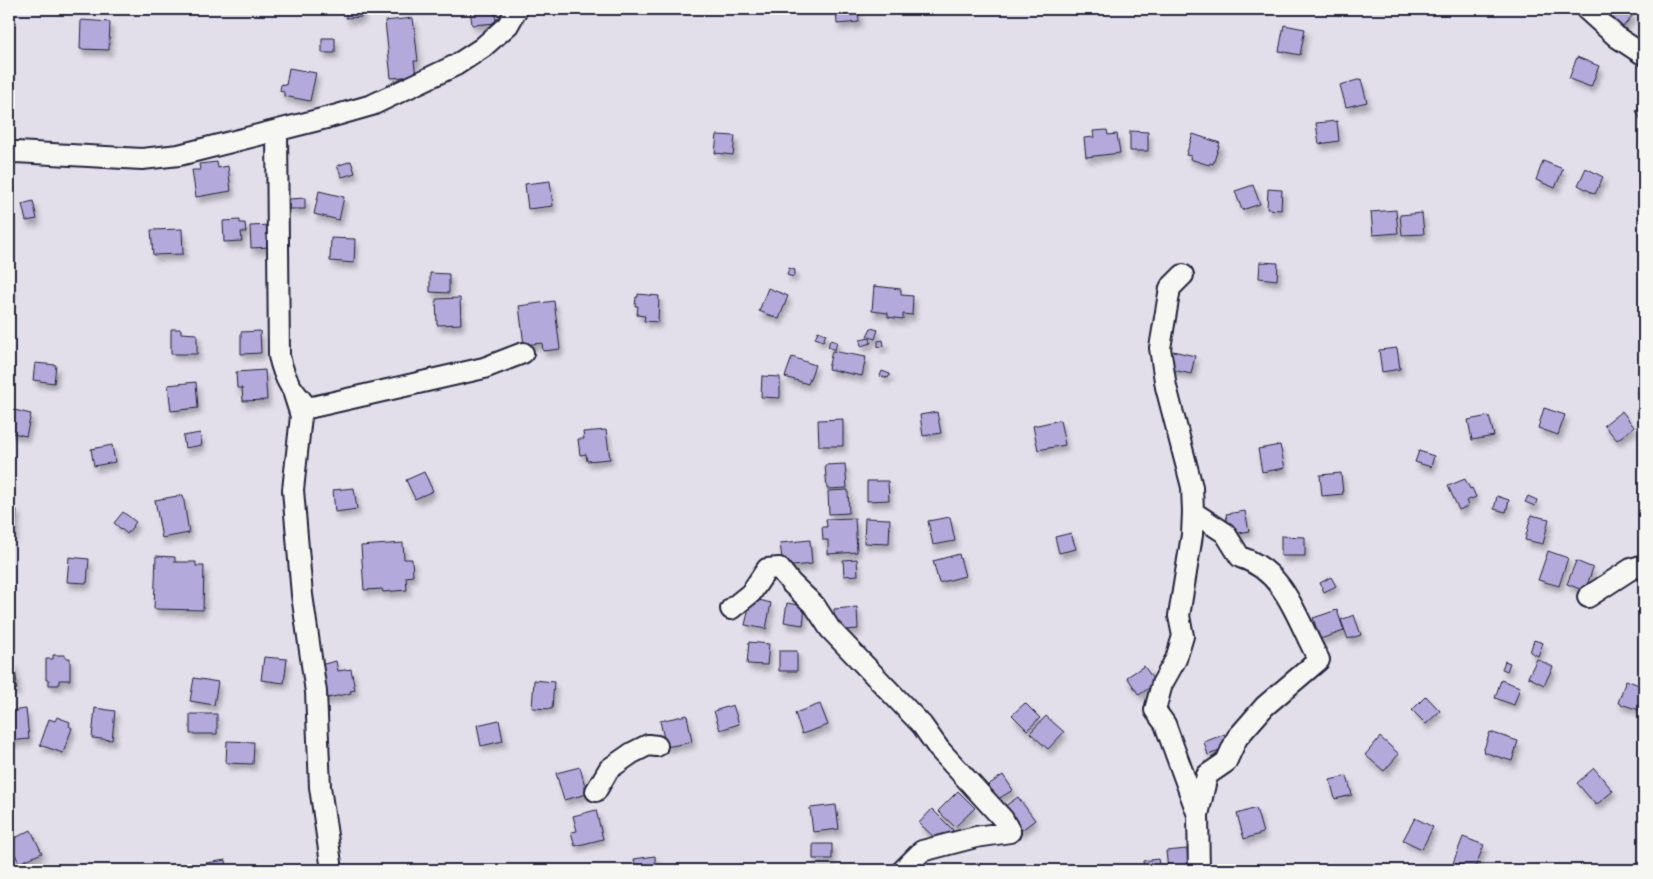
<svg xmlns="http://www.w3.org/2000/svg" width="1653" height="879" font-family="'Architects Daughter',sans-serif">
<defs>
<filter id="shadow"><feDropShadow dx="3" dy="5.5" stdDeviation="2.5" flood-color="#0004"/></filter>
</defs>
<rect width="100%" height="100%" fill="#e2dfeb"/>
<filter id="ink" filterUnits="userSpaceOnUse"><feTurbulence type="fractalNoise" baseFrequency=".02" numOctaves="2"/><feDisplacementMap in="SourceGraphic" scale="10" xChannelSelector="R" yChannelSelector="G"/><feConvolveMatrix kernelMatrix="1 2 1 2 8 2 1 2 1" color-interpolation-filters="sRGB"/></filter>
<g filter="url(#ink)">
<path fill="#b3a9da" stroke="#22223b" filter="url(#shadow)" d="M346,9H362V17L346,18Z
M470,9H495L496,23L472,25Z
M836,9H858L859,22L837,24Z
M1608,9H1626L1633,15L1621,29L1604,14Z
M413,18L418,61H414L416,76L391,78L385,21Z
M81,20L110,22L109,50L80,49Z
M1284,25L1305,29L1300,55L1279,51Z
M322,38H335V53H322Z
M1577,57L1599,66L1591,87L1569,79Z
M289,68L316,73L310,101L284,96V92L280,91L281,84L286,85Z
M1361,79L1367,102L1346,107L1340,85Z
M1644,106V125L1636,111Z
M1337,121L1339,141L1319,144L1316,123Z
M1107,130L1108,135L1117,134L1120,153L1086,157L1084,138L1094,137L1093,131Z
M1130,131L1148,132V151H1130Z
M1193,134L1220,143L1213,164L1210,163L1209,165L1190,159L1191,156L1186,155Z
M717,135L735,136L733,155L715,153Z
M351,161L355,173L342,177L337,166Z
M1543,161L1563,169L1555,188L1536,180Z
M217,162L218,168L228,166L231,191L196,197L192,170H200L199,164Z
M1586,168L1603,177L1595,194L1578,185Z
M550,181L553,206L528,209L525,184Z
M1253,185L1260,204L1242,210L1235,191Z
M1268,189L1282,190L1281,210L1267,209Z
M319,191L344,197L339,220L314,214Z
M305,198V209H289V199Z
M33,201L37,219L26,221L22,204Z
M1396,210L1398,233L1373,235L1371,212Z
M1422,213L1424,234L1402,235L1400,215Z
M240,220V223H245L246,232H241L242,241L224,242L223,221Z
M271,225L272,247L251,248L250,226Z
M182,229L183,254L153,255L151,230Z
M331,238L355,239L354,263L330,261Z
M1260,262L1278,263L1277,280L1259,278Z
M789,268L795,270L793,277L787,275Z
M430,273L449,274V293L430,292Z
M9,275L11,292H9Z
M874,286L901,289V295L913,296L912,315L903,314V319L888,317V313L872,311Z
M768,288L788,296L779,319L759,311Z
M638,294L659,296L658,322L644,321L645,316L637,315L638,306H635L636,297H638Z
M460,298L461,324L437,325L436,299Z
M554,301L560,349L543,351L542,343L524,345L519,306Z
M871,328L878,330L875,339L867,336Z
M171,329H181V333L197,334V354H171Z
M260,331L261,353L241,354V332Z
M818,331L826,334L823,341L815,338Z
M870,338L871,343L861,346L860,340Z
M830,340L837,342L835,350L828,347Z
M883,340L884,346L878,347V341Z
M1397,348L1400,369L1382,372L1379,350Z
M832,351L866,357L862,376L828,369Z
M1173,351L1195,356L1191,374L1169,369Z
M792,357L815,365L808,384L785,377Z
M35,363L56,365L54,383L33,380Z
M265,370L267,400L243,401L242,388H237L236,372Z
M882,371L890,374L888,378L880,376Z
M762,376L780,377V398L761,397Z
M196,382L198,408L171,411L168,385Z
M1644,387V404L1637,392Z
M1544,408L1565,415L1558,435L1538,428Z
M10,409L31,414L26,436L9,432Z
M1622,411L1634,427L1617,440L1604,425Z
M937,412L941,433L923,436L920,415Z
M1489,416L1494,436L1472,440L1468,420Z
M843,419V446H819L818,420Z
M1060,420L1065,445L1038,450L1033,426Z
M606,430L610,459L587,461L586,454L580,455L578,439H584L583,432Z
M200,433L202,445L185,448L183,436Z
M112,445L115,462L94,466L91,449Z
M1280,445L1285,468L1262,472L1258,449Z
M1419,451L1434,456L1431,467L1415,462Z
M845,464L847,488L827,489L825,465Z
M424,472L433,491L415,499L406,480Z
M1341,473L1343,494L1322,496L1320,475Z
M1465,479L1470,489L1472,488L1476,497L1466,501L1468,506L1459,510L1448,486Z
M867,481H888L889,500L867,501Z
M354,488L357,509L335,512L333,490Z
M848,490L849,513L829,514L828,491Z
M183,495L189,533L162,538L155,500Z
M1497,496L1509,500L1506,512L1494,509Z
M1528,496L1537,500L1535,506L1525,502Z
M9,509L17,510L14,536L9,535Z
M1245,511L1249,531L1229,535L1226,514Z
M123,512L136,522L127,534L114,523Z
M1531,515L1549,519L1543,544L1525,540Z
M950,517L955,541L933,545L928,521Z
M855,518L857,552L828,554V540H823L822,527H827L826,519Z
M865,518L890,519L889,544L864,543Z
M1071,533L1076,549L1059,553L1055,537Z
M1281,536L1305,537V556H1281Z
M810,540L812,564L783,567L780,543Z
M403,543L404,559H412L413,576L406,577L407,590L383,592L382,589L364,590L361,546Z
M1548,551L1568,558L1559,586L1538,580Z
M959,554L965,576L939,583L933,561Z
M156,556L175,557V562H196V566H204L203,610L154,609Z
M69,557L89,559L87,583L67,582Z
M857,559L858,575L844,576L843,560Z
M1576,561L1593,568L1585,591L1567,584Z
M1331,577L1336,586L1324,592L1320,583Z
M751,598L771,603L766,629L745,625Z
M787,603L805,606L803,625L784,622Z
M857,607L858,629L835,631L834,609Z
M1337,610L1344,631L1320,639L1313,618Z
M1354,615L1361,635L1348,639L1341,620Z
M1534,640L1543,643L1538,656L1530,652Z
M749,642L769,644L767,665L747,664Z
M779,651H797V671H779Z
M53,655H65V658H70V680H59V685H49V680H46V659H53Z
M264,657L287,659L284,683L261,680Z
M1537,659L1553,667L1544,685L1528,677Z
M336,661L338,671L351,669L355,690L350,691L351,693L323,699L316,666Z
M1505,661L1510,663L1507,671L1502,669Z
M13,662L17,683H15L17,689L9,691V663Z
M1144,666L1156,683L1139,695L1127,677Z
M194,678L218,682L214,705L190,701Z
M534,680L554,682L552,709L532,708Z
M1501,680L1520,687L1514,705L1495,698Z
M1626,680L1644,687V697L1639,710L1618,703Z
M1426,696L1440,711L1426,724L1412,710Z
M1025,703L1040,718L1027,730L1012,715Z
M820,704L828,725L802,734L795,713Z
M733,705L739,724L720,730L714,711Z
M95,708L115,711L112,740L92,738Z
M26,709L29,739L9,741V711Z
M190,714H217V734H190Z
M687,715L692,742L666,747L660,721Z
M1046,716L1064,732L1048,749L1030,733Z
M57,717L70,722L69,726L72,728L63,753L40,745L49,719L55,721Z
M499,720L503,741L481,746L477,725Z
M1490,732L1518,741L1512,761L1483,752Z
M1225,734L1229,748L1208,755L1204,742Z
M1380,737L1399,754L1384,771L1365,755Z
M227,741L254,742L253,764L226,763Z
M580,767L587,794L564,800L556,773Z
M1594,768L1613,791L1596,805L1577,783Z
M1003,775L1013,790L998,799L988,785Z
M1347,776L1352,795L1335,799L1330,780Z
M958,791L975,808L955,827L938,811Z
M1018,797L1035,820L1019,832L1001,809Z
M836,805L839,829L813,832L810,808Z
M1256,808L1263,833L1244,839L1237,814Z
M932,809L953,830L940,843L919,823Z
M596,810L603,839L575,846L571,832L577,831L573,816Z
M1415,818L1433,827L1422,849L1403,840Z
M31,830L42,853L19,863L9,841Z
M1463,837L1484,845L1474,870L1453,863Z
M813,844H832V859H813Z
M1187,849L1189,870H1168L1166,851Z
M655,856L656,870H636L634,859Z
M1158,859L1160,870H1144L1143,861Z
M226,860L227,870H207L206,863Z"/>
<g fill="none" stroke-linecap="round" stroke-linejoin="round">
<g stroke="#22223b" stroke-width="24">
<path id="minor" d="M1586,9L1618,38L1644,55
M277,131L279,356C285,381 291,389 308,408L484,368L523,353
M9,153L16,152L142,159L179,155L330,117L372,105L456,65L482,48L508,25L517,9
M1183,275L1170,288L1160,348L1166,387L1192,487L1193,512L1225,533L1240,557C1287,572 1297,621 1319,660L1265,706L1237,738L1226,762L1207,775L1198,815L1199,870
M294,394L301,416L293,490L302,595L316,692L320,787L332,870
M1193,512L1192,535L1179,616L1183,636L1176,659L1162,684L1155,710L1165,724L1198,815
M1588,597L1631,569L1644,565
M731,609L751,593L767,569L779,568L791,583L815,606L830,629L922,725L939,749L1003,819L1010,832L976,837L922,851L903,870
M596,791L609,769L632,753L648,745L657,746"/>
</g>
<use href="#minor" stroke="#f6f6f2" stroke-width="20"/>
</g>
</g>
<rect width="1653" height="879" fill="none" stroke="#f6f6f2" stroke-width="30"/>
<rect x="15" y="15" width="1623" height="849" fill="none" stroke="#22223b" stroke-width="2" filter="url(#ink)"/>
</svg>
